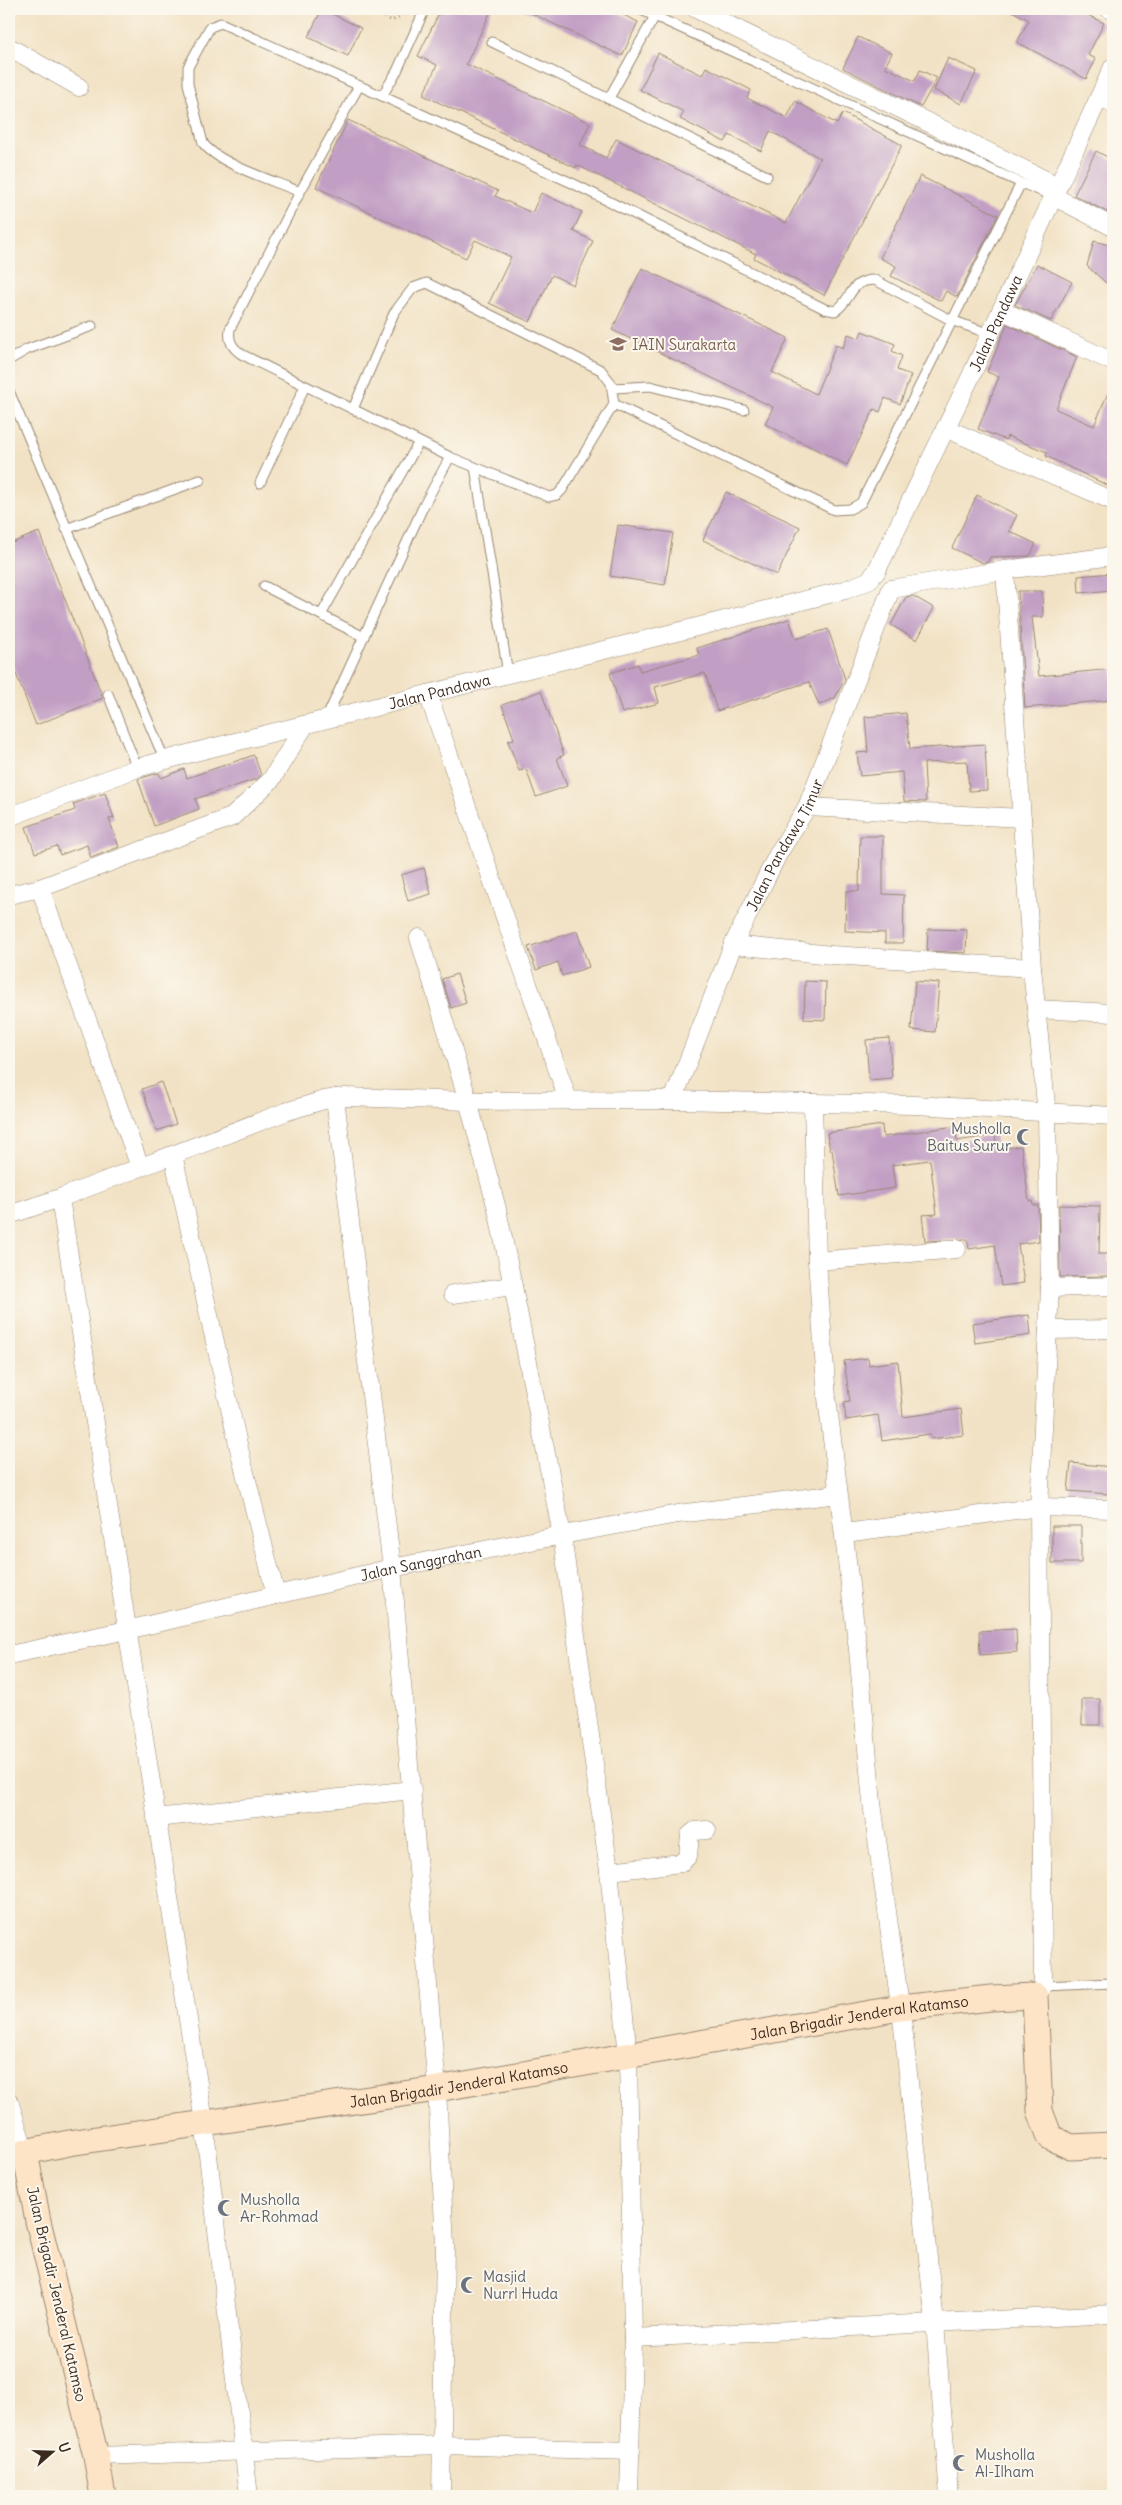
<svg xmlns="http://www.w3.org/2000/svg" width="1122" height="2505" font-family="Delius,sans-serif">
<rect width="100%" height="100%" fill="#fbf7ec"/>
<filter id="ink" filterUnits="userSpaceOnUse"><feTurbulence type="fractalNoise" baseFrequency=".02" numOctaves="2"/><feDisplacementMap in="SourceGraphic" scale="10" xChannelSelector="R" yChannelSelector="G"/><feConvolveMatrix kernelMatrix="1 2 1 2 8 2 1 2 1" color-interpolation-filters="sRGB"/></filter>
<filter id="wash" filterUnits="userSpaceOnUse"><feTurbulence type="fractalNoise" baseFrequency=".0096" numOctaves="4" result="noise"/><feDisplacementMap in="SourceGraphic" scale="20" xChannelSelector="R" yChannelSelector="G"/><feGaussianBlur stdDeviation="1.12" result="paint"/><feColorMatrix in="noise" values="0 0 0 0 0 0 0 0 0 0 0 0 0 0 0 0 0 1.4 0 .05"/><feComposite in="paint" operator="in"/></filter>
<g filter="url(#wash)">
<rect width="100%" height="100%" fill="#f2e2c5"/>
<g id="blocks">
<path fill="#c19ec4" d="M322,9L361,28L348,56L308,37Z
M441,9H492L466,64L590,123L580,145L606,158L616,139L786,223L820,158L770,131L761,151L729,135L725,142L680,119L684,112L640,90L658,53L702,75L706,67L751,90L747,98L787,118L795,101L837,124L843,113L902,145L824,295L754,258L756,254L577,165L576,168L423,95L437,65L418,56Z
M522,9H611L638,22L622,56Z
M1008,9H1075L1104,23L1088,55L1096,59L1086,79L1017,42L1029,20Z
M858,37L892,53L885,67L915,81L920,70L937,78L921,107L843,68Z
M948,58L977,71L961,104L934,90Z
M348,120L498,191L495,196L532,213L541,193L582,212L573,231L593,241L573,285L552,275L530,322L489,303L511,257L475,240L466,258L316,187Z
M1096,151L1113,160V204L1109,213L1074,195Z
M920,176L998,215L957,297L946,291L941,301L891,276L896,266L880,258Z
M1094,241L1113,246V289L1087,266Z
M1037,264L1072,282L1051,321L1015,305Z
M642,268L788,338L772,372L816,394L836,345L843,348L848,334L859,338L862,331L895,344L892,351L902,356L897,370L911,375L900,404L885,398L880,412L874,409L847,465L765,424L773,407L612,330Z
M1007,324L1077,357L1056,409L1094,426L1113,381V488L1046,456L1047,452L1007,436L1006,440L978,429L999,377L987,372Z
M726,492L800,527L777,575L703,540Z
M977,495L1017,515L1009,531L1036,544L1030,556L990,557L988,562L983,563L952,548Z
M618,525L673,533L665,585L610,576Z
M39,532L103,698L36,725L9,656V544Z
M1113,573V590L1079,593L1078,576Z
M1018,591H1042L1043,617H1032L1039,676L1113,669V700L1025,708Z
M913,596L934,608L917,640L891,625L906,597Z
M789,619L796,639L828,629L845,679L835,698L819,705L809,682L717,711L705,673L655,687L659,703L622,713L610,673L638,664L640,671L699,655L697,648Z
M541,691L564,755L557,758L567,786L536,797L526,769L519,771L508,741L514,739L502,705Z
M906,713L910,749L985,744L987,790L969,791L967,761L924,763L926,802L904,801L902,772L860,776L857,753L868,752L865,717Z
M254,755L261,775L257,779L195,799L199,809L154,826L138,779L159,773L161,778L184,769L187,778Z
M105,793L114,818L109,819L119,847L91,858L87,845L60,855L57,846L35,853L26,827L75,810L73,804Z
M860,836H883V894L904,895L903,943H885V933L845,931L846,891H859Z
M424,868L431,894L408,901L401,875Z
M928,929L967,930L966,953L927,951Z
M577,931L589,967L562,976L558,962L536,970L528,947Z
M457,974L466,1003L451,1008L442,979Z
M805,981L826,982L825,1020L804,1019Z
M915,981L939,983L935,1032L911,1030Z
M889,1038L892,1078L869,1080L866,1040Z
M161,1082L176,1124L157,1131L142,1089Z
M882,1125L883,1137L955,1126L957,1141L995,1135L997,1149L1021,1146L1029,1201H1032L1033,1205H1038L1039,1241L1018,1244L1024,1283L1001,1286L995,1245L969,1249L967,1239L925,1241L922,1215L937,1214L930,1160L892,1165L895,1188L839,1196L832,1150H830L827,1133Z
M1059,1205L1100,1206L1099,1254H1108V1276L1060,1277Z
M1029,1315L1031,1335L975,1343L972,1323Z
M868,1358L869,1365L898,1361L903,1417L961,1409L964,1435L931,1439L930,1434L882,1441L878,1415L846,1420L844,1402L850,1401L844,1361Z
M1071,1463L1112,1467L1110,1494L1068,1491Z
M1052,1526H1081V1563H1052Z
M1016,1629L1017,1652L980,1655L979,1631Z
M1082,1699H1100V1725H1082Z"/>
</g>
</g>
<g filter="url(#ink)">
<use href="#blocks" fill-opacity="0" stroke="#968672" stroke-width="1"/>
<g fill="none" stroke-linecap="round" stroke-linejoin="round">
<g stroke="#968672" stroke-width="11">
<path id="service" d="M425,9L397,71L382,96L221,23L210,27L188,67V84L203,143C218,164 275,181 300,192L230,329C228,341 232,348 243,355L450,457L549,497L557,495L562,490L614,404L834,510L850,509L861,503L1021,183L639,9
M492,42L767,176
M382,96L574,184L825,309L835,311C853,300 848,280 875,280L951,320L990,334
M609,98L655,16
M1021,183L1053,196
M300,192L359,86
M9,360L28,349L92,326
M613,388L650,386L744,410
M9,391L165,761
M353,409L394,313L413,288L427,283L601,370L611,383L614,404
M475,467L508,674
M260,483L305,386
M66,529L200,480
M264,586L364,637
M321,615L419,442
M108,694L137,768
M326,719L423,507L450,457
M1043,1986L1113,1983"/>
</g>
<g stroke="#968672" stroke-width="19">
<g id="minor">
<path d="M696,9L1058,186"/>
<path d="M1109,9L1113,11"/>
<path d="M9,47L79,87"/>
<path d="M1100,97L1113,103"/>
<path d="M1053,196L1113,227"/>
<path d="M1001,310L1113,362"/>
<path d="M945,428L1113,501"/>
<path d="M1005,570L1032,968"/>
<path d="M891,589L1005,570L1113,556"/>
<path d="M428,694L568,1100"/>
<path d="M807,807L1022,818"/>
<path id="s1" d="M9,817L137,768L195,752L845,590L868,581L876,572L971,376L1113,67"/>
<path d="M40,888L232,817L271,780L305,725"/>
<path d="M9,895L40,888L140,1167"/>
<path d="M419,938L468,1101L497,1209L513,1286L562,1535L609,1871L628,2055L633,2338L629,2496"/>
<path d="M733,945L832,955L1032,968L1047,1114L1050,1288L1039,1507L1043,1986L1035,1996"/>
<path d="M1036,1009L1113,1013"/>
<path d="M335,1098L392,1568L437,2089L445,2246L441,2496"/>
<path id="s2" d="M673,1100L733,945L778,854L807,807L891,589"/>
<path d="M813,1103L817,1261L827,1398L858,1650L872,1803L903,2027L935,2323L949,2496"/>
<path d="M173,1155L240,1453L276,1595"/>
<path d="M60,1198L204,2122L249,2496"/>
<path d="M9,1215L60,1198L285,1112L324,1100L345,1097L468,1101L673,1100L813,1103L914,1105L1113,1116"/>
<path d="M817,1261L957,1249"/>
<path d="M1050,1288L1113,1286"/>
<path d="M453,1294L513,1286"/>
<path d="M1048,1330L1113,1329"/>
<path d="M845,1533L1039,1507L1113,1509"/>
<path id="s3" d="M9,1655L127,1630L392,1568L562,1535L678,1514L838,1494"/>
<path d="M156,1818L412,1790"/>
<path d="M609,1871L681,1863L688,1856L690,1835L695,1831L707,1830"/>
<path d="M9,2101L25,2152L9,2156"/>
<path d="M633,2338L1113,2314"/>
<path d="M96,2456L442,2445L631,2451"/>
</g>
</g>
<g stroke="#968672" stroke-width="27">
<g id="secondary">
<path id="s4" d="M103,2496L96,2456L38,2221L25,2152L69,2143L437,2089L900,2008L991,1998L1035,1996L1040,2111L1050,2137L1071,2147L1113,2145"/>
</g>
</g>
<path stroke="#968672" stroke-width="3" stroke-dasharray="1 4" stroke-linecap="butt" d="M372,9L392,21L405,13"/>
<use href="#service" stroke="#fff" stroke-width="9"/>
<use href="#minor" stroke="#fff" stroke-width="18"/>
<use href="#secondary" stroke="#fee4c6" stroke-width="25"/>
</g>
</g>
<defs>
<g id="university-bare" transform="scale(1.35)"><path d="M0-5L7-2L0 1L-7-2ZM-4 1L0 2.5L4 1V4Q0 6-4 4Z" fill="#8d6e63" stroke="#fbf7ec" stroke-width="2.5" paint-order="stroke"/></g>
<g id="mosque-bare" transform="scale(1.35)"><path d="M3.5-4.9A6 6 0 1 0 3.5 4.9A5 5 0 1 1 3.5-4.9Z" fill="#6b7280" stroke="#fbf7ec" stroke-width="2.5" paint-order="stroke"/></g>
</defs>
<g fill-rule="evenodd">
<use href="#university-bare" x="618" y="344"/>
<use href="#mosque-bare" x="1025" y="1137"/>
<use href="#mosque-bare" x="226" y="2208"/>
<use href="#mosque-bare" x="469" y="2285"/>
<use href="#mosque-bare" x="961" y="2463"/>
</g>
<g text-anchor="middle" dominant-baseline="central" stroke-width="4" stroke-linejoin="round" paint-order="stroke">
<g font-size="15" fill="#3b2a1e" stroke="#fbf7ec">
<text stroke="none"><textPath href="#s1" startOffset="1180">Jalan Pandawa</textPath></text>
<text stroke="none"><textPath href="#s1" startOffset="449">Jalan Pandawa</textPath></text>
<text stroke="none"><textPath href="#s2" startOffset="279">Jalan Pandawa Timur</textPath></text>
<text stroke="none"><textPath href="#s3" startOffset="422">Jalan Sanggrahan</textPath></text>
<text stroke="none"><textPath href="#s4" startOffset="1198">Jalan Brigadir Jenderal Katamso</textPath></text>
<text stroke="none"><textPath href="#s4" startOffset="792">Jalan Brigadir Jenderal Katamso</textPath></text>
<text transform="translate(57 2294) rotate(77)">Jalan Brigadir Jenderal Katamso</text>
</g>
<g font-size="15" fill="#785e54" stroke="#fbf7ec" text-anchor="start">
<text x="632" y="344">IAIN Surakarta</text>
</g>
<g font-size="15" fill="#5b616d" stroke="#fbf7ec" text-anchor="start">
<text x="1011" y="1128" text-anchor="end">Musholla<tspan x="1011" dy="17">Baitus Surur</tspan></text>
<text x="240" y="2199">Musholla<tspan x="240" dy="17">Ar-Rohmad</tspan></text>
<text x="483" y="2276">Masjid<tspan x="483" dy="17">Nurrl Huda</tspan></text>
<text x="975" y="2454">Musholla<tspan x="975" dy="17">Al-Ilham</tspan></text>
</g>
</g>
<rect width="1122" height="2505" fill="none" stroke="#fbf7ec" stroke-width="30"/>
<g transform="translate(52 2452) rotate(70)" stroke="#fbf7ec" stroke-width="4" paint-order="stroke">
<path d="M0-4L9 19L0 12L-9 19Z" fill="#3b2a1e"/>
<text y="-8" font-size="14" font-weight="bold" text-anchor="middle" fill="#3b2a1e">U</text>
</g>
</svg>
